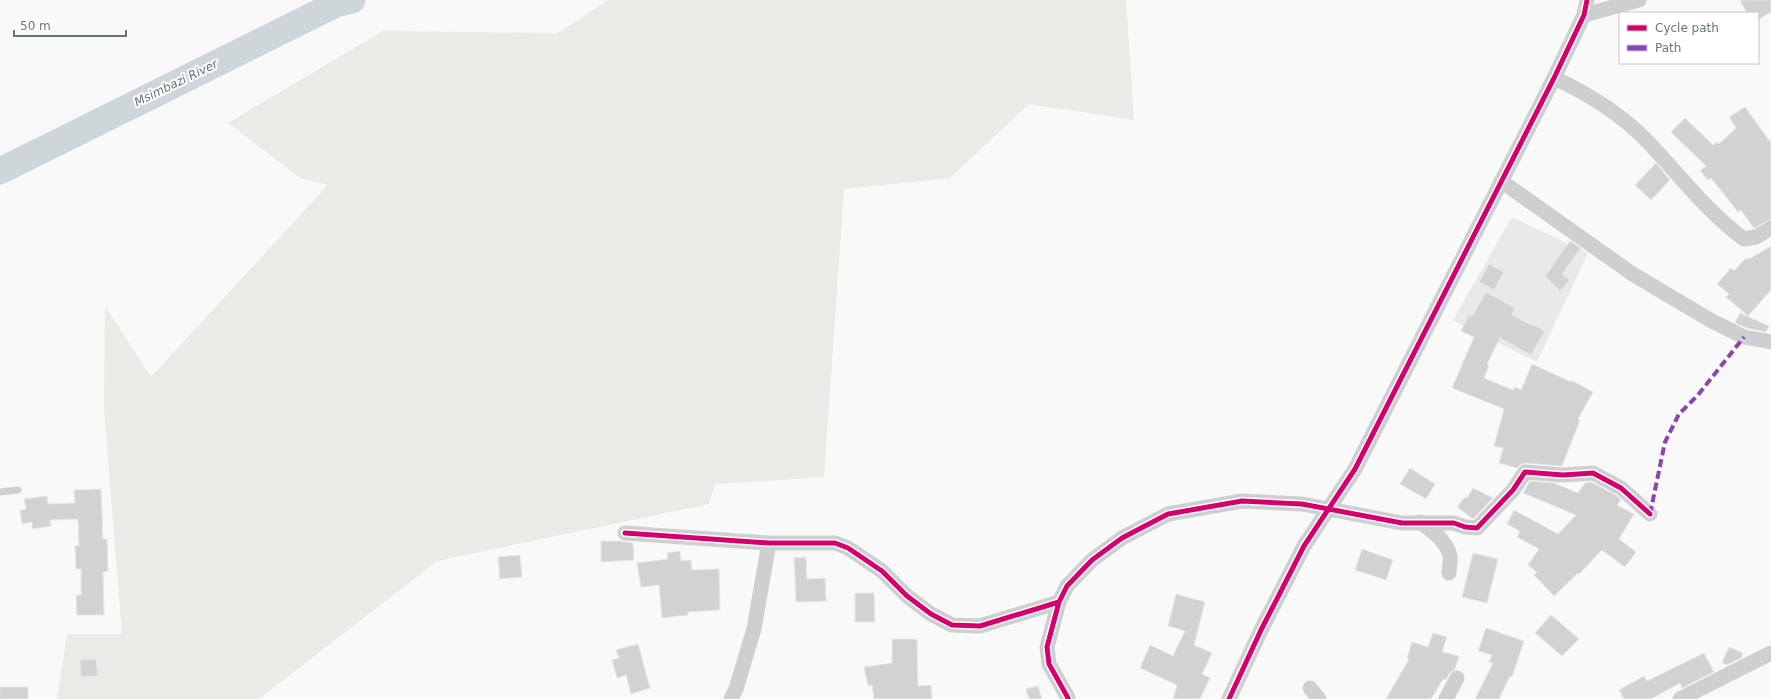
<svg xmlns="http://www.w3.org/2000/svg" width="1771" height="699" font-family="'DejaVu Sans',sans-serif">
<rect width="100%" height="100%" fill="#f9f9f9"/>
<path fill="#e8e9e9" d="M1512,217L1588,253L1537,362L1453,320Z"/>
<path fill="#e8ebe6" d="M608,0H1126L1134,120L1029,104L950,178L844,189L824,477L715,484L709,504L437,561L259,699H57L67,634H122L104,408L105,306L151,377L328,185L300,178L228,123L383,31L558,33Z"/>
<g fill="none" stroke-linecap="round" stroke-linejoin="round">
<path stroke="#ced6d9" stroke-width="27" d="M0,171L336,4L352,0"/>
</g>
<path fill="#d0d2d3" stroke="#e8e8e8" d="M1740,0H1771V12L1758,20V13H1747Z
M1745,107L1771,143V219L1754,228L1741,210L1738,212L1711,178L1708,180L1700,171L1706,166L1671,132L1685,118L1713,145L1717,142L1719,144L1736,128L1729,117Z
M1656,163L1670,180L1651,200L1635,185Z
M1570,241L1581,248L1562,274L1570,280L1560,291L1545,276Z
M1771,246V290L1748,316L1726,297L1729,294L1717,284L1731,268L1734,271L1745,259L1751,258Z
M1489,264L1504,272L1494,290L1479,282Z
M1486,292L1515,308L1512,315L1533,326L1534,325L1545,331L1531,355L1500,338L1487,364L1489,366L1484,378L1513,390L1515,387L1521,390L1532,364L1571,382V380L1593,392L1578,419L1580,420L1562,466L1526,463L1521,464L1517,468L1499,463L1503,448L1494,446L1504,409L1452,388L1474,337L1461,331L1469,315L1472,316Z
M1740,313L1769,326L1766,332L1747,328L1735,323Z
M1410,468L1435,484L1426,499L1400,484Z
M1530,481L1554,483L1578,493L1585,483L1591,482L1616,495L1621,500L1617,505L1634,514L1619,539L1636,552L1625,567L1602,550L1579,574L1578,573L1554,596L1534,575L1537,572L1528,565L1539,549L1517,537L1520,531L1507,524L1514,510L1558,534L1576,515L1523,493Z
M1473,488L1493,498L1473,519L1457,507L1465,497L1467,498Z
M101,489L103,539H107L108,571L103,572L104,615H77L76,595H81V569H76L75,546L79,545L78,519L50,520L51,526L32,529V522L22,524L20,510L26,509L24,499L47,496L48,504L75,503L74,490Z
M601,541H620L633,543L634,560L601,562Z
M1362,549L1393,560L1386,580L1355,570Z
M680,551L681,561L691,560L692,570L719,569L720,610L688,612V615L662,618L659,585L641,587L637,563L668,559L667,553Z
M1473,553L1498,559L1487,603L1462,597Z
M520,555L522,577L500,579L498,557Z
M806,557L807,579L825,578L826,601L796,602L794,558Z
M855,593H874L875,622H855Z
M1176,594L1205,602L1194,645L1212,653L1202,674L1210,678L1200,699H1173L1177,685L1140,668L1150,645L1173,656L1185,631L1168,626Z
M1551,615L1579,639L1562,656L1535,633Z
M1486,628L1524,641L1512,677L1510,676L1499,699H1475L1493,663L1489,662L1492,655L1478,651Z
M1433,633L1447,637L1442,652L1459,656L1455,669L1449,674L1446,680L1443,679L1431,699H1386L1409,659L1407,658L1412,642L1428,647Z
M892,639H917L918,686L931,685L932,699H874L872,685L868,686L864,667L892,663Z
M638,644L650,688L631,694L626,675L617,678L612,660L619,658L616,650Z
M1729,647L1743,653L1741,658L1727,665L1722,663Z
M1704,653L1714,672L1682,688L1680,683L1651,699H1624L1619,690L1644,676L1647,681Z
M96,659L98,676L81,677L80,660Z
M1038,686L1042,699H1029L1026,689Z
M0,687H28V699H0Z"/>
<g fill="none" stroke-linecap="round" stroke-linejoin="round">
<path stroke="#cecfd0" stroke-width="7" d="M0,492L18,490"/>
<path stroke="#cecfd0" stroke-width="15" d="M1584,15L1639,0
M1554,78C1589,94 1620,113 1647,141C1679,174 1707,212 1744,239L1756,237L1771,228
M1501,181L1631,273L1710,320L1744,337L1771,342
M1420,522C1431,530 1447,541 1450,556C1451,561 1449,568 1449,573
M625,533L769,543H835L848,548L882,571L907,596L931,614L952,625L980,626L1059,602
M1310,688L1319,699
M1068,698L1049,664L1047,647L1059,602L1067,586L1092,560L1122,538L1168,514L1242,501L1302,504L1402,523H1454L1465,527L1477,528L1513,490L1525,472L1563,475L1593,473L1621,488L1650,514
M731,699L736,689L754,629L769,543
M1229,699L1261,630L1304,546L1355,469L1554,78L1584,15L1587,0
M1446,699L1457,678
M1680,699L1771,653"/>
<path stroke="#8e44ad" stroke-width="4" stroke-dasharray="8 4" stroke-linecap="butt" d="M1650,514L1665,442L1679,414L1698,395L1744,337"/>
<g stroke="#fff" stroke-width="8">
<path id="cycleway" d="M625,533L769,543H835L848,548L882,571L907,596L931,614L952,625L980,626L1059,602
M1068,698L1049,664L1047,647L1059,602L1067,586L1092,560L1122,538L1168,514L1242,501L1302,504L1402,523H1454L1465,527L1477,528L1513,490L1525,472L1563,475L1593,473L1621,488L1650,514
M1229,699L1261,630L1304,546L1355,469L1554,78L1584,15L1587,0"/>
</g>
<use href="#cycleway" stroke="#d6006c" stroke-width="5"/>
</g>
<g text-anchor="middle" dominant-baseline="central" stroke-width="4" stroke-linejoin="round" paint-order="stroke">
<g font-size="12" font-style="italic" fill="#60757c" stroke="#fff">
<text transform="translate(176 83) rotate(-26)">Msimbazi River</text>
</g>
</g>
<rect x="1619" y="12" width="140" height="52" fill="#ffffff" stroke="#c1c8cd"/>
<rect x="1627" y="25" width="20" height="6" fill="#d6006c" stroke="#c1c8cd"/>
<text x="1655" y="32" font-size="12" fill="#657683">Cycle path</text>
<rect x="1627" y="45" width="20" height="6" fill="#8e44ad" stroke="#c1c8cd"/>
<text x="1655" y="52" font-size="12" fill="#657683">Path</text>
<path d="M14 30v6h112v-6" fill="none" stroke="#657683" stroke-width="2"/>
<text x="20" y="30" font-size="12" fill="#657683" stroke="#ffffff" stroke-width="3" paint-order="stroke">50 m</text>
</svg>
